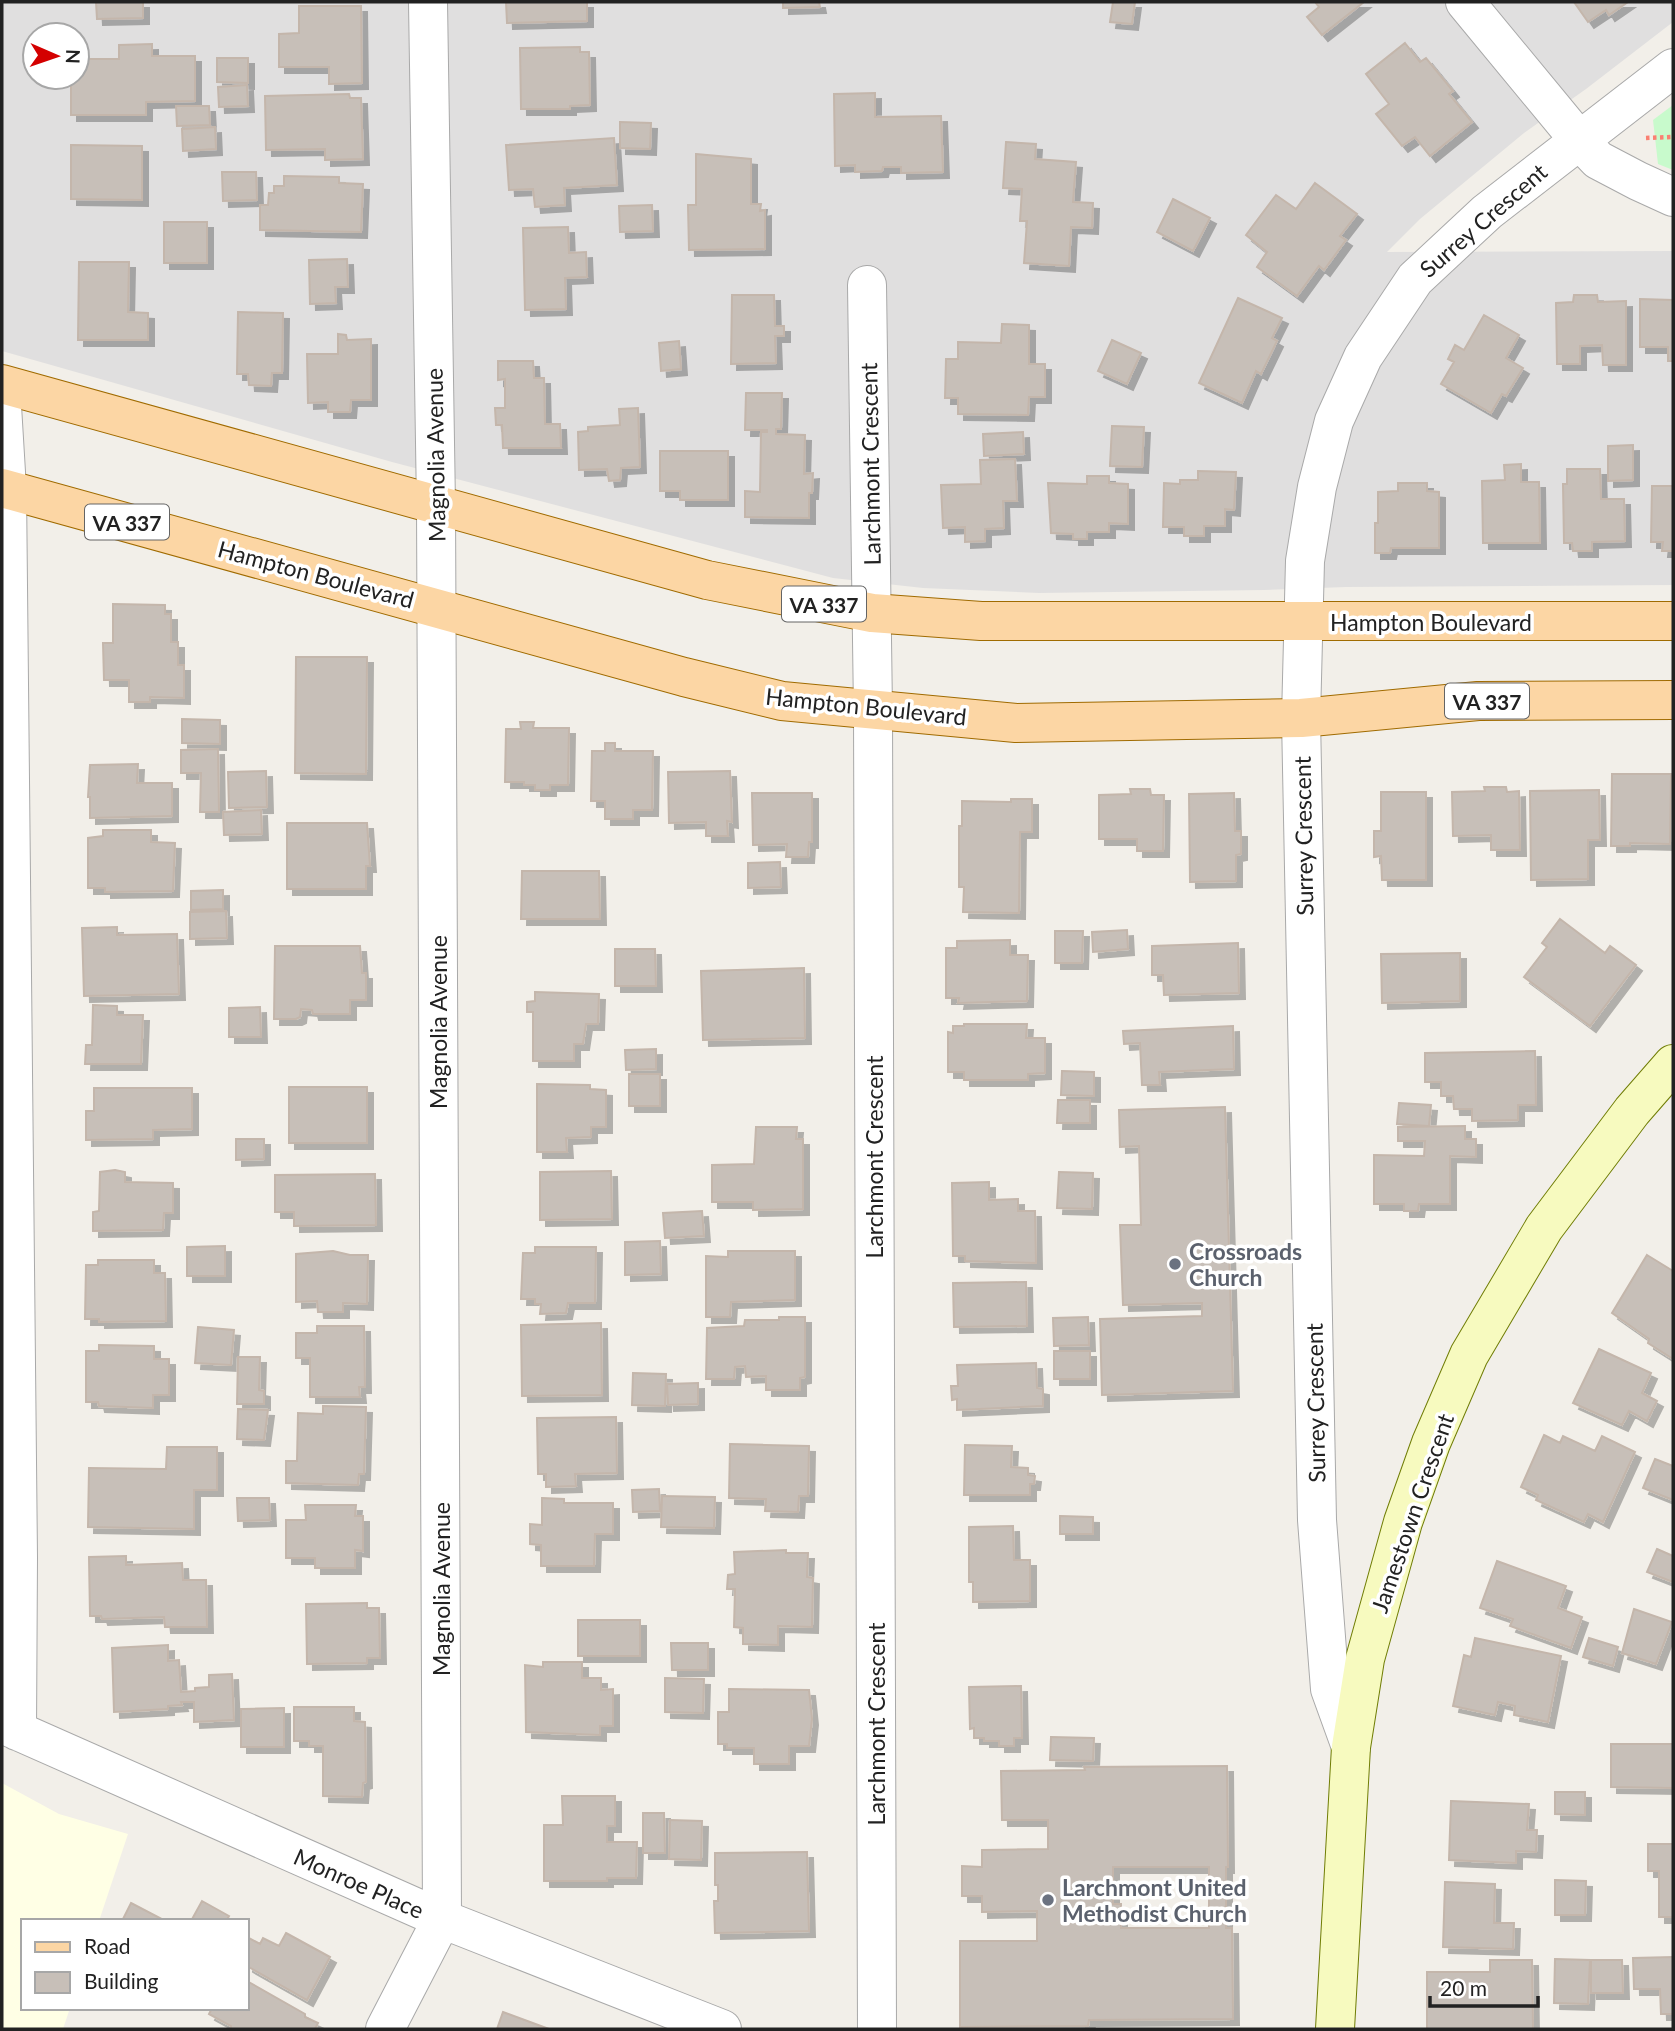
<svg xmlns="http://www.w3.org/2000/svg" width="1675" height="2031" font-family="Lato,sans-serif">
<defs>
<filter id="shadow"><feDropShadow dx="6" dy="6" stdDeviation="0" flood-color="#0004"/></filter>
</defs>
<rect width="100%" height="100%" fill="#f2efe9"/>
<path fill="#e0dfdf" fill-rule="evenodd" d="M2,2H1673V22L1586,89L1524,133L1420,219L1387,252L1673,251V585L1346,587L1264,590L1039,593L923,588L833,578L392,462L2,351ZM35,35H77V77H35Z"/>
<path fill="#ffffe5" d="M2,1783L59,1814L128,1834L99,1921H23V2008H70L63,2029H2Z"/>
<path fill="#c8facc" d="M1673,105V170L1658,164L1653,120Z"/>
<path fill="#c7bfb8" stroke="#c4b6ab" stroke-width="2" fill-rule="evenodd" filter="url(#shadow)" d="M96,2H143V18L97,19Z
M506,2H587V21L507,23Z
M783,2H819L820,7L783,8Z
M1113,2H1135L1132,24L1110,22Z
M1315,2H1364L1322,35L1307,17L1319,7Z
M1574,2H1628L1609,15L1606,10L1588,22Z
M299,6H361L362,83L329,84V67H279V34L299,33Z
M1405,43L1420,62L1426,58L1453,91L1449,94L1472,122L1430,156L1415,137L1402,146L1376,114L1389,104L1366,74Z
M152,44V56H195V101L146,102V115H71V77H77V59H119V45Z
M580,47V52H589L590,105L570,106V109H521L520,48Z
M217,58H248V83L217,82Z
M247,85L248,106L219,107L218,87Z
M875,93V117L941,116L943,172L901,173V167H883L882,171L855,172V165L835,166L834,94Z
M349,94L350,98H361L363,159L325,160V149L266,150L265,96Z
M176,106H209L210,125L177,126Z
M620,122L651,123L650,149L620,148Z
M215,127L216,149L183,151L182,129Z
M614,138L617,185L564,188L565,205L535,207L533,189L509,190L506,145Z
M1006,142L1036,144L1035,159L1076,162L1073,202L1093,203L1092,228L1071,227L1069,266L1024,263L1027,221H1020L1022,189L1003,188Z
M71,145L142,146V200L71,199Z
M696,154L751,159V204H761L760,211L765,210V249L689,250L688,205H696Z
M222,172H256L257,200L223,201Z
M284,176L339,177V183L363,184L361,232L260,230V205H268L269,193H274V186H284Z
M1315,183L1357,214L1340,236L1346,240L1324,270L1319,266L1297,296L1257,267L1267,252L1246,235L1276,195L1296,209Z
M1173,199L1210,218L1193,251L1157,232Z
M652,205L653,231L620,232L619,206Z
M164,222H207V263H164Z
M568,227L569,253L586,252L587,277L565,278L566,309L525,310L523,228Z
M347,259L348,287H335L336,303L310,304L309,260Z
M79,262H129L128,312L148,313V340H78Z
M732,295H774L775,326H784V336H775L776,363L731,364Z
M1574,295H1597L1598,302L1626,301V365H1603L1602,345L1580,346V364H1557L1556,303L1573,302Z
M1238,298L1282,318L1272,338L1277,341L1261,374L1256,371L1242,403L1199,383Z
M1640,299L1673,300V361H1668V347H1640Z
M238,312L283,313L282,373H272L271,386L249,385L248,374H237Z
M1484,315L1519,335L1506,358L1523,368L1506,396L1502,394L1491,413L1441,384L1454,362L1448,359L1455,345L1464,350Z
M1002,324L1029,325V364H1045V397H1029L1028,415L958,414V398H945L946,359H958V342L1001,343Z
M338,334L346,335L347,340L371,339V400H351L350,412H328V402L308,403L307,354H338Z
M1112,340L1141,353L1127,384L1098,371Z
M679,341L681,369L661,371L659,343Z
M498,361H533L534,378H544L545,424H560L561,448H503L502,425H496L495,408H505V379L498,380Z
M746,393H782L781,429H776V434L805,435L804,474L813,473L812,493H809V518L745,517V491L760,492L761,432H767V430H745Z
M638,408L640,467L621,468L620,480L609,481L607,469L579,470L578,432L588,431V427L620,425L619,409Z
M1112,426L1144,427L1142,467L1110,466Z
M1023,432L1024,454L984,456L983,434Z
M1633,445V480L1608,481V446Z
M660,451H728V500H680V491H660Z
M1015,459L1017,501H1003L1004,528L985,529V541L965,542V527L943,528L941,485L981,484L980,460Z
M1521,464V482H1539L1540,543H1483L1482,481L1505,480L1504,465Z
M1567,469H1600L1601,499H1624L1625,541L1592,542V551H1573L1572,543H1564L1563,484H1567Z
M1198,471L1236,472L1234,510L1225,509V526H1204V536H1184V527H1163L1164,483L1180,484V480H1198Z
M1087,476H1109V483L1128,484V524L1109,523V532H1087V539H1073V534L1051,533L1048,483L1087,484Z
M1398,483H1427V491L1439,492V548H1391L1390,553H1375V523H1378V492L1398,491Z
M1652,486H1673V551H1662L1663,542H1651Z
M113,604L165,605V614H171V642H178V665H184V698L150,697V702H129V680H104L103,643H113Z
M296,657H367L366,774L295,773Z
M182,719L220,720V744L182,743Z
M520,722H534L533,728H569L568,785H550V790H535V785H524V782H505L506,729H521Z
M605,743H615V751H653L652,810H633V819H605V801H591L592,751H605Z
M218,749L219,812H200L201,773H181V750Z
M138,764L137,783H172V816L90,818V797H88L90,765Z
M266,771L267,807L229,808L228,772Z
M730,771L732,822L727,821L728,836H706V822L669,823L668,772Z
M1612,774H1671L1670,844L1630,843V846H1611Z
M1484,787H1506L1507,792L1519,791L1520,850H1491V835L1453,836L1452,792L1485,791Z
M1130,789H1150L1151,795H1164L1163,851H1137V839H1099V795L1131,794Z
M1599,790L1600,840H1588V879L1531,880L1530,791Z
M1381,792H1426V880H1382L1381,856L1374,857V831H1381Z
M752,793H812V842H809L808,857H786L787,844L753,845Z
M1234,793L1235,831H1241V854L1236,855V881L1190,882L1189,794Z
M1011,799H1032V832H1020L1019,913L963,912L964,887H959V826H962V801L1011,802Z
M261,810L262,834L224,835L223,812Z
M287,823H367L370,866H366V889H287Z
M103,830H151V842L175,843L173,891L105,892V888H88V838L103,836Z
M780,862L781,887L748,888V863Z
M522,871H599L600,919H521Z
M223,890V909L191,910V891Z
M226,911L227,938L190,939V912Z
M1560,919L1605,953L1610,946L1636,965L1590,1026L1524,977L1547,947L1542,943Z
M117,927V935L177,934L179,994L84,996L82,928Z
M1127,930L1128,949L1093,952L1092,932Z
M1055,931H1083L1082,963H1055Z
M1010,940V955H1028L1027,1001L958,1003L959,998H946V948H957V941Z
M1238,943L1239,993L1164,995L1163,975H1152V946Z
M275,946H360L362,973H366V1000H350V1014H313L312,1010L301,1009L300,1017L296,1019H274Z
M615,949H655L656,986H615Z
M1460,953V1001L1382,1003L1381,954Z
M804,968L805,1038L703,1040L701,971Z
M535,992L599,994L598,1024H586L583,1044H574V1061H533V1012H527V1002L535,1001Z
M93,1005L117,1006V1015H143L141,1064H85L86,1045H92Z
M260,1007L261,1037H229V1008Z
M964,1024H1027L1026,1038H1045V1073L1028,1074V1080H964V1072H948V1032L953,1033V1026H964Z
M1233,1026L1234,1069L1159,1072L1160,1085H1142L1140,1043L1124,1044L1123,1031Z
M656,1049V1069L626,1070L625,1050Z
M1535,1051L1536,1105H1518V1120L1472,1121V1109H1454L1453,1096H1441V1082H1425V1053Z
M1062,1071L1094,1072V1096L1061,1095Z
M629,1074H660V1106H629Z
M537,1084L590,1085V1089L606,1090V1127H591V1137L566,1138L567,1152H537Z
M289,1087H367V1143H289Z
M94,1088H192V1129L153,1130V1139L86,1140V1111H94Z
M1058,1100H1090V1123H1057Z
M1399,1103L1431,1105L1429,1126L1397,1124Z
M1225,1107L1233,1391L1102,1395L1100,1319L1202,1316V1303L1123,1305L1120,1225H1141L1139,1146L1120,1147L1119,1110Z
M1465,1126V1139H1476V1157L1450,1156V1204H1419L1418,1211H1404V1204H1374V1155L1424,1156L1425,1141H1398V1127Z
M756,1127H797L796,1139H803V1209L753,1210V1202H712V1165L754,1164Z
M236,1139H264V1159L236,1160Z
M115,1170L125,1172V1182L173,1183V1213H164L163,1230L93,1231V1212L99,1211L100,1172Z
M611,1171L612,1219L540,1220V1172Z
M1059,1172L1093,1173L1092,1209L1057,1208Z
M375,1174L376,1225L294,1226V1212H275V1175Z
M989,1182V1200L1018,1199V1211H1035L1036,1263L965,1261V1256H953L952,1183Z
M702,1211L704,1236L665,1238L663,1213Z
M660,1241L661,1274L625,1275V1242Z
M225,1246V1276H187V1247Z
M535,1247H596L595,1303H568L566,1313L540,1314L541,1304H535V1299H521L523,1253H535Z
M333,1251L350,1255H368L367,1304L343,1303V1312H318L317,1301L296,1302V1254Z
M728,1251H795V1300L731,1302L730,1317H706V1256L728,1257Z
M1647,1255L1673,1271V1359L1648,1343L1649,1339L1612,1313Z
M98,1260H154V1273H165L166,1321L99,1322V1319H85L86,1265H98Z
M1026,1282L1027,1326L954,1327L953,1283Z
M779,1317H805V1377L800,1378V1390H766V1376L746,1377L745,1366L735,1367L734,1379H706L707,1328L744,1326L745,1320H779Z
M1088,1317L1089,1345L1054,1346L1053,1318Z
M601,1323L602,1395L522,1396L521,1325Z
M317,1326H364L365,1387H359L360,1397H310V1358H296V1333H317Z
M198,1327L234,1330L231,1365L195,1363Z
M99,1345L154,1346V1359H169V1395H153V1408L99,1406L98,1402H86V1351H99Z
M1599,1349L1651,1373L1642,1393L1657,1401L1647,1421L1629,1411L1622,1425L1573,1403Z
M1054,1351H1090V1379H1054Z
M238,1357H260L259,1390L264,1391V1404H237Z
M1036,1363L1037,1388L1043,1389V1406L957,1410V1399L952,1400L951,1386H958L957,1365Z
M633,1373L666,1374L665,1406L632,1405Z
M698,1383V1404L668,1405L667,1384Z
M323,1406L366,1407L364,1474H359L358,1485L286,1483V1461H297L298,1413L323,1414Z
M238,1409L268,1410L264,1440L237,1439Z
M616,1417L617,1473L575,1474L576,1486L546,1487V1474H538L537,1418Z
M1544,1435L1560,1443L1563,1436L1595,1451L1602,1436L1635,1452L1603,1522L1588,1514L1584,1522L1536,1500L1538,1495L1521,1487Z
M730,1444L809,1446L808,1496H799L798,1512L765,1511L766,1499L729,1498Z
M965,1445L1012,1446L1011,1467L1028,1468V1475L1035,1476L1034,1484H1030V1495H964Z
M167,1447H217V1490H194V1529L88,1527L89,1468L166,1469Z
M1655,1459L1673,1466V1500L1643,1488Z
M659,1489L660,1511L633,1512L632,1490Z
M662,1496L715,1497L714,1528L661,1527Z
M237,1498H269L270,1520L238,1521Z
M542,1498L564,1499V1503H613V1534H595L594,1566H541V1545L530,1544V1524L542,1525Z
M305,1505H356L355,1516H363V1551L355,1550V1568H315V1558H286V1520H306Z
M1060,1516L1093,1517V1534H1060Z
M1013,1526L1014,1560H1030V1601L973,1602V1582H969V1527Z
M1657,1549L1673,1556V1582L1647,1572Z
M786,1550V1553H808L807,1577L813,1578L812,1627L778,1626V1645L743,1644V1628L734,1627L735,1589H727L728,1575L735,1574L734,1552Z
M126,1556V1565L182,1563L183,1580H206L207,1627H165L164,1617L102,1619L101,1616H90L89,1557Z
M1497,1561L1566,1586L1558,1608L1582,1617L1571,1648L1510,1626L1513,1619L1480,1608Z
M367,1603V1608H379L380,1658H367V1663L307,1664L306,1604Z
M1634,1609L1672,1622L1656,1664L1622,1653Z
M578,1620H640V1656H578Z
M1475,1638L1561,1656L1548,1722L1514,1715L1515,1706L1498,1702L1495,1715L1453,1706L1464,1655L1471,1657Z
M1589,1638L1618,1647L1613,1666L1583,1657Z
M671,1643H708V1670H672Z
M168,1645V1661L179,1660L181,1692L195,1691V1688L209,1687V1675L232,1674L234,1720L194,1722V1702H181L182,1705L168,1706V1709L114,1712L112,1648Z
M543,1662H582V1678H601V1690L613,1689V1726H600V1735L526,1732L525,1665L543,1667Z
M665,1678L704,1679L703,1713L665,1712Z
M1021,1686L1022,1738H1014V1746H999V1741H984V1738H974V1728L970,1729L969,1687Z
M729,1689L809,1690L812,1719L809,1746H789V1764H754V1748H727V1744H718V1712H729Z
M294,1707H354V1721L365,1722L366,1782L363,1783L362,1797L323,1796V1746H309V1741H294Z
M284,1708V1747H241V1709Z
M1051,1737L1094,1738L1093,1761L1050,1760Z
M1611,1744H1673V1788L1611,1787Z
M1227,1766L1228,1867H1226V1928H1232L1233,2019L1089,2020L1088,2026L960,2027V1941H1037V1911L982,1912V1896H962V1866L982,1867V1850L1048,1849V1820H1002L1001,1771L1085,1770L1084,1767ZM1113,1867H1209V1928H1121V1904H1113Z
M1555,1792H1585V1815L1555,1814Z
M562,1796H615V1826H607V1842H637L636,1878H607V1881H544V1825H563Z
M1451,1801L1529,1804L1527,1830H1537L1536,1852L1516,1851V1863L1449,1860Z
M643,1813H664L665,1853H643Z
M670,1820L702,1821L701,1860L669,1859Z
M1648,1844H1673V1917H1659V1871H1648Z
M807,1852L809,1931L715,1933L714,1901H718V1885H715V1853Z
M1555,1880L1586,1881L1585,1915H1555Z
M1445,1882L1495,1884L1494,1923H1514L1513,1949L1443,1947Z
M202,1901L229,1916L226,1921H191Z
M131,1903L162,1919V1921H122Z
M286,1933L330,1957L307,2000L247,1966V1937L260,1944L263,1938L279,1946Z
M1673,1957V2014H1661L1660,1989H1634L1633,1958Z
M1555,1959L1590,1960L1588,2004L1554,2003Z
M1490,1960H1532L1533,2029H1427V1972H1490Z
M1591,1960H1622L1623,1993H1591Z
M247,1981L305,2014V2017L318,2023L315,2029H231V2026L209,2014L212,2008H247Z
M503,2012L549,2029H497Z"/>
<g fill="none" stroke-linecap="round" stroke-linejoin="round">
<g stroke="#a9a9a9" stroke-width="40">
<path id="minor" d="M1465,2L1579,140L1598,160L1638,181L1673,197
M867,285L873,710L877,2029
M2,406L7,489L18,1558L17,1731
M2,1724L442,1919L722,2029
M1351,1747L1330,1689L1317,1520L1301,718L1305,561L1317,487L1334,421L1363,357L1415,279L1487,212L1673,68
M385,2029L442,1919L436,505L428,2"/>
</g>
<g stroke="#707d05" stroke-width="40">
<path id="secondary" d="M1335,2029L1351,1747L1365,1659L1403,1522L1431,1443L1469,1355L1544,1228L1632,1111L1673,1064"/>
</g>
<g stroke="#a06b00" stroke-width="40">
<path id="primary" d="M2,384L707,580L872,613L981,621H1673
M2,488L684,677L782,701L1016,723L1301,718L1478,701L1673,700"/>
</g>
<path stroke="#fa8072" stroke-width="4.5" stroke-dasharray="3.5 3.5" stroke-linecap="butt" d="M1646,138L1673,137"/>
<use href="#minor" stroke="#fff" stroke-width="38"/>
<use href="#secondary" stroke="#f7fabf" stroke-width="38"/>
<use href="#primary" stroke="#fcd6a4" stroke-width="38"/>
</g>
<g fill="#6b7280" stroke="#fff" stroke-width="2.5">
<circle cx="1175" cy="1264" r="7"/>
<circle cx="1048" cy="1900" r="7"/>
</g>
<g text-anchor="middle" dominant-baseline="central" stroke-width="7" stroke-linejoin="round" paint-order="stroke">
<g fill="#fff" stroke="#646464" stroke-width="2">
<rect x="85" y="504.5" width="84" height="35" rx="5"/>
<rect x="782" y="586.5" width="84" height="35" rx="5"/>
<rect x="1445" y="683.5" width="84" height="35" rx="5"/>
</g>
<g font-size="21" font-weight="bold" fill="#222">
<text x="127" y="522">VA 337</text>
<text x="824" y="604">VA 337</text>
<text x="1487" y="701">VA 337</text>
</g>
<g font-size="23" fill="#222" stroke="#fff">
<text transform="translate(1483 220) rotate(-41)">Surrey Crescent</text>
<text transform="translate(435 455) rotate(-91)">Magnolia Avenue</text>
<text transform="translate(870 464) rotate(-91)">Larchmont Crescent</text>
<text transform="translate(316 574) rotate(15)">Hampton Boulevard</text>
<text x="1431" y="622">Hampton Boulevard</text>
<text transform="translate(866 706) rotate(6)">Hampton Boulevard</text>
<text transform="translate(1303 836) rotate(-91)">Surrey Crescent</text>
<text transform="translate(438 1022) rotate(-90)">Magnolia Avenue</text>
<text transform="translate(874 1157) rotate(-90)">Larchmont Crescent</text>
<text transform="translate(1315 1403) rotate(-91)">Surrey Crescent</text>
<text transform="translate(1412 1513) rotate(-71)">Jamestown Crescent</text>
<text transform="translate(441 1589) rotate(-90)">Magnolia Avenue</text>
<text transform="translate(876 1724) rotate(-90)">Larchmont Crescent</text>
<text transform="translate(359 1883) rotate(24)">Monroe Place</text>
</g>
<g font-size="23" font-weight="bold" fill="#5b616d" stroke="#fff" text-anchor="start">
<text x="1189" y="1251">Crossroads<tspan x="1189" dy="26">Church</tspan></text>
<text x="1062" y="1887">Larchmont United<tspan x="1062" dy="26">Methodist Church</tspan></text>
</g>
</g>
<rect width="1675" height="2031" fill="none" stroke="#222222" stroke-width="7"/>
<rect x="21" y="1919" width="228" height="91" fill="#ffffff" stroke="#a7a7a7" stroke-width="2"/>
<rect x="35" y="1942" width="35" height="10" fill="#fcd6a4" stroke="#a7a7a7" stroke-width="2"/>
<text x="84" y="1954" font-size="21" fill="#222222">Road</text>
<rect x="35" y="1972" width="35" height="21" fill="#c7bfb8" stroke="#a7a7a7" stroke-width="2"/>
<text x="84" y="1989" font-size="21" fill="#222222">Building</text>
<g transform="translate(56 56) rotate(92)"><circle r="33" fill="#ffffff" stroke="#a7a7a7" stroke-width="2"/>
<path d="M0-5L12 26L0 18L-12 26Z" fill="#d40000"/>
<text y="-10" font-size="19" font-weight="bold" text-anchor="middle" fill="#222222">N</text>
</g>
<path d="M1430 1996v10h108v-10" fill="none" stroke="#222222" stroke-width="3.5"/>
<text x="1440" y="1996" font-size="21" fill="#222222" stroke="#ffffff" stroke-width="5" paint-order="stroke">20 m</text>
</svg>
